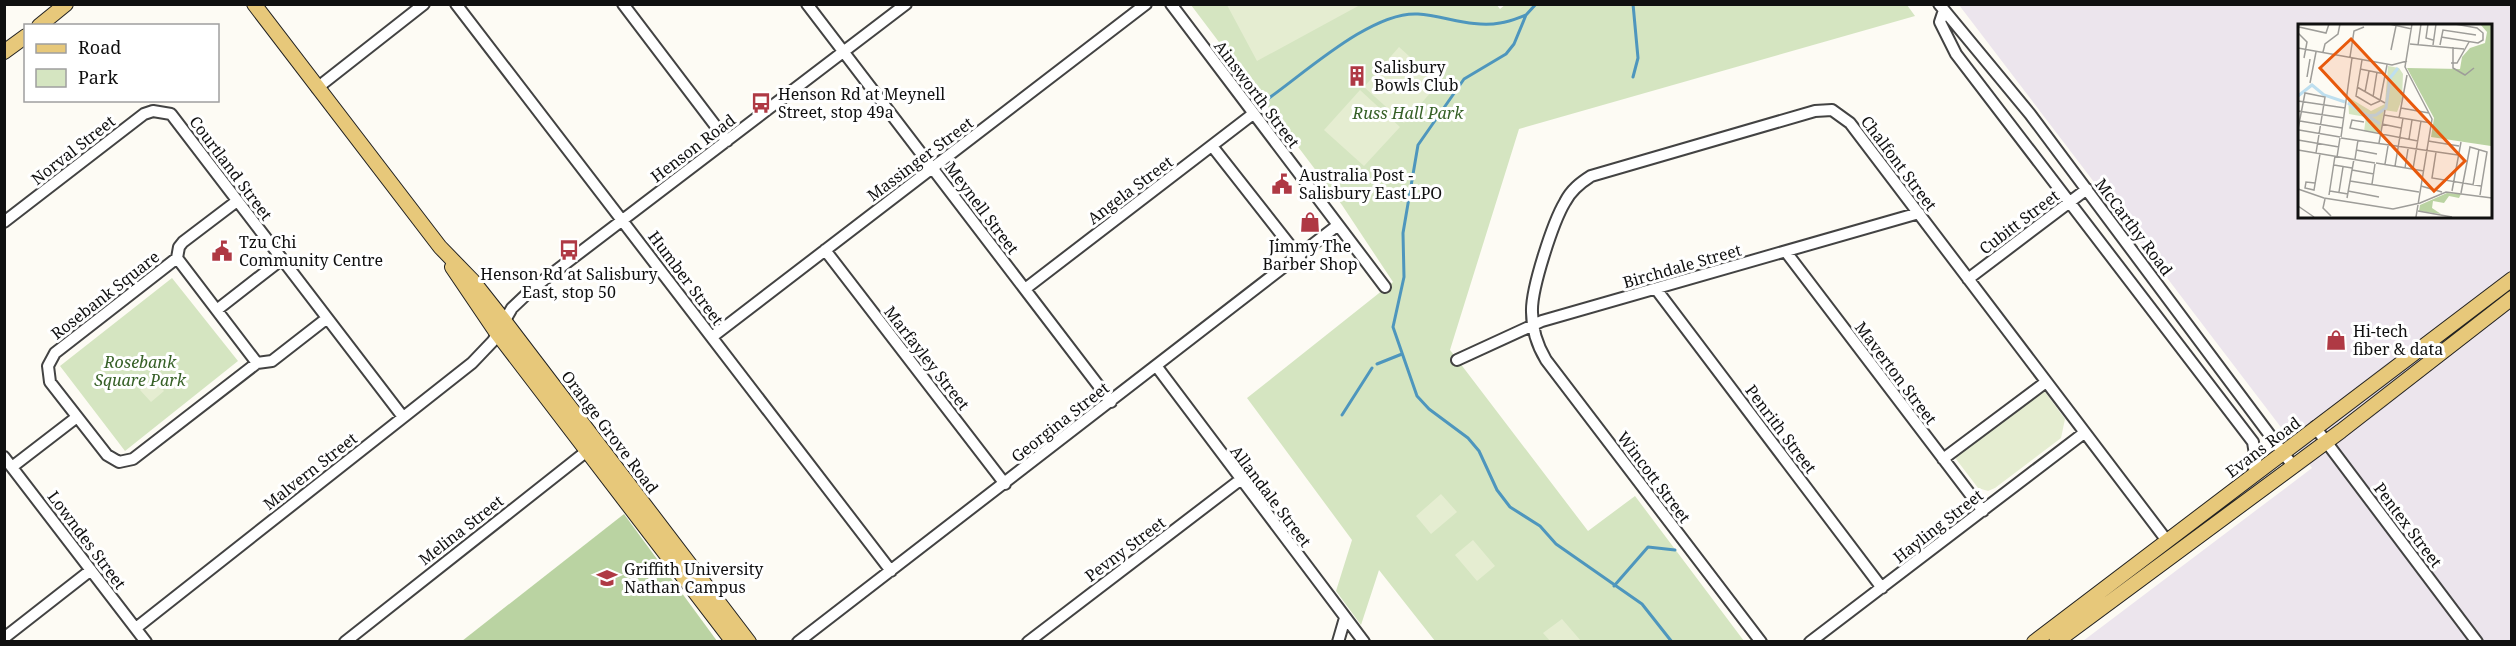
<svg xmlns="http://www.w3.org/2000/svg" width="2516" height="646" font-family="'Noto Serif',serif">
<rect width="100%" height="100%" fill="#fdfbf4"/>
<path fill="#ece5ed" fill-rule="evenodd" d="M1959,5H2511V641H2083L2312,468ZM2300,26H2490V216H2300Z"/>
<path fill="#d5e5c1" d="M1496,4L1500,9L1506,4L1907,5L1915,16L1519,129L1450,350L1588,531L1635,496L1744,641H1435L1379,570L1361,625L1336,591L1352,540L1247,398L1393,282L1342,205L1191,5Z
M172,278L238,361L125,451L60,366Z"/>
<path fill="#bad3a2" d="M624,514L717,641H462Z"/>
<path fill="#e5edd1" d="M1227,5H1360L1257,61Z
M1399,47L1439,83L1404,123L1364,87Z
M1360,90L1400,127L1364,166L1324,130Z
M153,378L164,391L151,402L140,390Z
M2041,392H2045L2065,419L2061,438L1995,488L1988,491L1978,488L1956,459L1957,455Z
M1441,494L1457,512L1431,534L1416,516Z
M1473,540L1495,566L1477,581L1455,555Z
M1562,619L1581,641H1550L1543,633Z"/>
<g fill="none" stroke-linecap="round" stroke-linejoin="round">
<path stroke="#4e96bd" stroke-width="3" d="M1536,4L1526,15L1514,44L1506,54L1464,79L1418,145L1403,233L1404,277L1393,327L1417,396L1429,409L1468,438L1479,451L1497,490L1510,507L1540,526L1556,544L1642,604L1672,642
M1633,77L1638,58L1633,4
M1269,98C1306,72 1372,11 1418,14C1445,16 1473,28 1500,23C1509,22 1518,18 1526,15
M1377,364L1402,354
M1342,415L1372,368
M1614,586L1648,547L1675,550"/>
<g stroke="#434343" stroke-width="14">
<path id="minor" d="M456,4L891,571
M623,4L727,141
M807,4L1111,402
M1171,4L1385,287
M1939,4L2030,114L2293,466
M1944,10L1940,22L1956,54L2253,442L2256,461L2253,475
M317,88L424,4
M1212,146L1300,258
M4,222L144,114L153,111L171,114L403,417
M825,250L1005,484
M1786,252L1983,511
M177,258L257,363L133,459L119,462L107,455L50,382L48,366L55,353Z
M177,258L179,247L183,242L237,201
M1968,279L2087,189
M1025,289L1253,114
M1656,289L1882,588
M218,309L281,260
M712,337L1146,4
M1457,360L1542,321L1919,213
M257,363L272,361L326,319
M1157,367L1364,642
M2315,427L2477,642
M4,457L146,642
M1943,459L2046,382
M12,467L77,417
M136,628L472,363L493,341L512,308L532,289L906,4
M4,638L91,570
M345,642L592,447
M798,642L1338,225
M1028,642L1240,480
M1338,642L1345,618
M1761,642L1546,360C1537,345 1532,329 1532,312C1531,289 1553,222 1565,202C1571,190 1580,183 1591,176L1815,111L1832,110L1850,123L2168,542
M1810,642L2084,433"/>
</g>
<g stroke="#212121" stroke-width="16">
<path id="major" d="M254,4L440,247L473,281L503,319L749,642
M39,26L66,4
M4,52L26,36
M452,267L496,332L733,642
M2034,642L2512,279
M2056,642L2341,431L2512,298"/>
</g>
<use href="#minor" stroke="#fff" stroke-width="10"/>
<use href="#major" stroke="#e7c87a" stroke-width="14"/>
</g>
<defs>
<g id="building-bare" transform="scale(1.62)"><path d="M-4-6H4V6H1V3H-1V6H-4ZM-2.5-4.3h1.7v1.8h-1.7ZM.8-4.3h1.7v1.8H.8ZM-2.5-1h1.7V.8h-1.7ZM.8-1h1.7V.8H.8Z" fill="#af3944" stroke="#fff" stroke-width="2.5" paint-order="stroke"/></g>
<g id="bus-bare" transform="scale(1.62)"><path d="M-5-6H5V4H4V6H2V4H-2V6H-4V4H-5ZM-3.5-4V0h7V-4ZM-3.5 1.2v1.5H-2V1.2ZM2 1.2v1.5H3.5V1.2Z" fill="#af3944" stroke="#fff" stroke-width="2.5" paint-order="stroke"/></g>
<g id="civic-bare" transform="scale(1.62)"><path d="M-.6-6.5H3V-4.5H.6V-3L4-1V1h2V6H-6V1h2V-1L-.6-3ZM-1.2 2.5V6h2.4V2.5Z" fill="#af3944" stroke="#fff" stroke-width="2.5" paint-order="stroke"/></g>
<g id="shop-bare" transform="scale(1.62)"><path d="M-5-2.5h2.3a2.7 3.5 0 0 1 5.4 0H5L5.5 6h-11ZM-1.5-2.5h3a1.5 2.3 0 0 0-3 0Z" fill="#af3944" stroke="#fff" stroke-width="2.5" paint-order="stroke"/></g>
<g id="university-bare" transform="scale(1.62)"><path d="M0-5L7-2L0 1L-7-2ZM-4 1L0 2.5L4 1V4Q0 6-4 4Z" fill="#af3944" stroke="#fff" stroke-width="2.5" paint-order="stroke"/></g>
</defs>
<g fill-rule="evenodd">
<use href="#building-bare" x="1357" y="76"/>
<use href="#bus-bare" x="761" y="103"/>
<use href="#civic-bare" x="1282" y="184"/>
<use href="#shop-bare" x="1310" y="222"/>
<use href="#bus-bare" x="569" y="250"/>
<use href="#civic-bare" x="222" y="251"/>
<use href="#shop-bare" x="2336" y="340"/>
<use href="#university-bare" x="607" y="578"/>
</g>
<g text-anchor="middle" dominant-baseline="central" stroke-width="6" stroke-linejoin="round" paint-order="stroke">
<g font-size="16" fill="#101010" stroke="#fff" text-anchor="start">
<text x="1374" y="67">Salisbury<tspan x="1374" dy="18">Bowls Club</tspan></text>
<text x="778" y="94">Henson Rd at Meynell<tspan x="778" dy="18">Street, stop 49a</tspan></text>
<text x="1299" y="175">Australia Post -<tspan x="1299" dy="18">Salisbury East LPO</tspan></text>
<text x="239" y="242">Tzu Chi<tspan x="239" dy="18">Community Centre</tspan></text>
<text x="1310" y="246" text-anchor="middle">Jimmy The<tspan x="1310" dy="18">Barber Shop</tspan></text>
<text x="569" y="274" text-anchor="middle">Henson Rd at Salisbury<tspan x="569" dy="18">East, stop 50</tspan></text>
<text x="2353" y="331">Hi-tech<tspan x="2353" dy="18">fiber &amp; data</tspan></text>
<text x="624" y="569">Griffith University<tspan x="624" dy="18">Nathan Campus</tspan></text>
</g>
<g font-size="16" fill="#101010" stroke="#fff">
<text transform="translate(1257 94) rotate(53)">Ainsworth Street</text>
<text transform="translate(693 148) rotate(-37)">Henson Road</text>
<text transform="translate(73 150) rotate(-38)">Norval Street</text>
<text transform="translate(920 159) rotate(-37)">Massinger Street</text>
<text transform="translate(1899 163) rotate(53)">Chalfont Street</text>
<text transform="translate(231 168) rotate(53)">Courtland Street</text>
<text transform="translate(1130 190) rotate(-37)">Angela Street</text>
<text transform="translate(982 208) rotate(53)">Meynell Street</text>
<text transform="translate(2019 222) rotate(-37)">Cubitt Street</text>
<text transform="translate(2134 227) rotate(53)">McCarthy Road</text>
<text transform="translate(1682 266) rotate(-16)">Birchdale Street</text>
<text transform="translate(686 278) rotate(53)">Humber Street</text>
<text transform="translate(105 295) rotate(-38)">Rosebank Square</text>
<text transform="translate(927 358) rotate(52)">Marfayley Street</text>
<text transform="translate(1896 373) rotate(53)">Maverton Street</text>
<text transform="translate(1060 422) rotate(-38)">Georgina Street</text>
<text transform="translate(1781 429) rotate(53)">Penrith Street</text>
<text transform="translate(610 432) rotate(53)">Orange Grove Road</text>
<text transform="translate(2263 447) rotate(-37)">Evans Road</text>
<text transform="translate(310 471) rotate(-38)">Malvern Street</text>
<text transform="translate(1654 477) rotate(53)">Wincott Street</text>
<text transform="translate(1271 496) rotate(53)">Allandale Street</text>
<text transform="translate(2408 525) rotate(53)">Pentex Street</text>
<text transform="translate(1938 526) rotate(-38)">Hayling Street</text>
<text transform="translate(461 530) rotate(-38)">Melina Street</text>
<text transform="translate(87 540) rotate(53)">Lowndes Street</text>
<text transform="translate(1125 549) rotate(-37)">Pevny Street</text>
</g>
<g font-size="16" font-style="italic" fill="#366027" stroke="#fff">
<text x="1408" y="113">Russ Hall Park</text>
<text x="140" y="362">Rosebank<tspan x="140" dy="18">Square Park</tspan></text>
</g>
</g>
<g transform="translate(2298 24)">
<rect width="194" height="194" fill="#fdfbf4"/>
<path d="M90,42L101,44L105,50L104,75L99,88L86,86L82,109L66,107L68,93L51,90L50,73L73,87L87,80Z" fill="#d5e5c1"/>
<path d="M182,0H193V122L133,113L136,94L109,44L162,45L164,33L172,24L187,19L189,8ZM149,169L163,170L161,174L151,172L146,179L135,177L134,184L143,190L121,187L122,181Z" fill="#bad3a2"/>
<path fill="none" stroke="#bedfef" stroke-width="3" d="M0,72L14,61L26,71L47,78M50,79L82,100M67,92L78,91L88,84L92,54L100,44"/>
<path fill="none" stroke="#9e9d99" stroke-width="1.5" d="M1,0L0,9L9,18L6,34M91,0L114,5M114,0L107,43L134,95L118,193M130,0L128,14L135,16M1,3L28,9L31,0M143,13L180,19L185,16V9L179,4L157,0M112,20L166,25M120,21L123,0M135,21L138,0M142,21L145,6L178,11M155,23V44L167,51L176,44M0,24L94,41L109,37M93,26L98,2M25,28L27,20L40,10L42,0M52,33L56,7L66,3M64,36L58,72L73,81L82,77M153,39H159L171,18M62,45L87,50M9,53L12,35M12,59L18,28M59,63L87,79M67,68L71,47M75,73L79,48M0,77L47,84M82,77L89,41M103,84L131,89M0,87L46,94M86,91L133,99M101,94L109,51M2,97L44,104M66,98L54,96L52,104L120,117M84,100L103,104M0,105L7,69L27,73L18,129M1,106L42,113M43,113L54,34M43,114L160,131M111,115L114,96M0,116L41,123M130,117L161,122M81,119L87,86M0,126L77,139M58,126L79,130M138,128L134,154L183,162M39,133L42,114M57,135L60,116M78,139L126,147M87,140L90,122M36,141L54,144M97,142L105,94M107,144L110,125M115,145L123,97M54,146L76,150M52,157L121,168M17,159L8,158L7,164L16,166L22,130M74,160L77,140M175,161L181,125M123,162L144,168M0,165L26,174L95,185L122,179L148,168L194,174M32,167L50,170M50,167L81,173M154,167L163,118M41,168L45,143M163,169L172,123L189,128L182,171M31,171L37,132M49,174L56,135M27,175L25,184L33,192L29,188M0,182L16,193M120,187L154,193"/>
<path fill="#e8590c" fill-opacity="0.15" stroke="#e8590c" stroke-width="3" d="M53,15L167,137L136,167L22,44Z"/>
<rect width="194" height="194" fill="none" stroke="#101010" stroke-width="3"/>
</g>
<rect width="2516" height="646" fill="none" stroke="#101010" stroke-width="12"/>
<rect x="24" y="24" width="195" height="78" fill="#ffffff" stroke="#9f9f9f" stroke-width="1.5"/>
<rect x="36" y="44" width="30" height="9" fill="#e7c87a" stroke="#9f9f9f" stroke-width="1.5"/>
<text x="78" y="54" font-size="18" fill="#101010">Road</text>
<rect x="36" y="69" width="30" height="18" fill="#d5e5c1" stroke="#9f9f9f" stroke-width="1.5"/>
<text x="78" y="84" font-size="18" fill="#101010">Park</text>
</svg>
